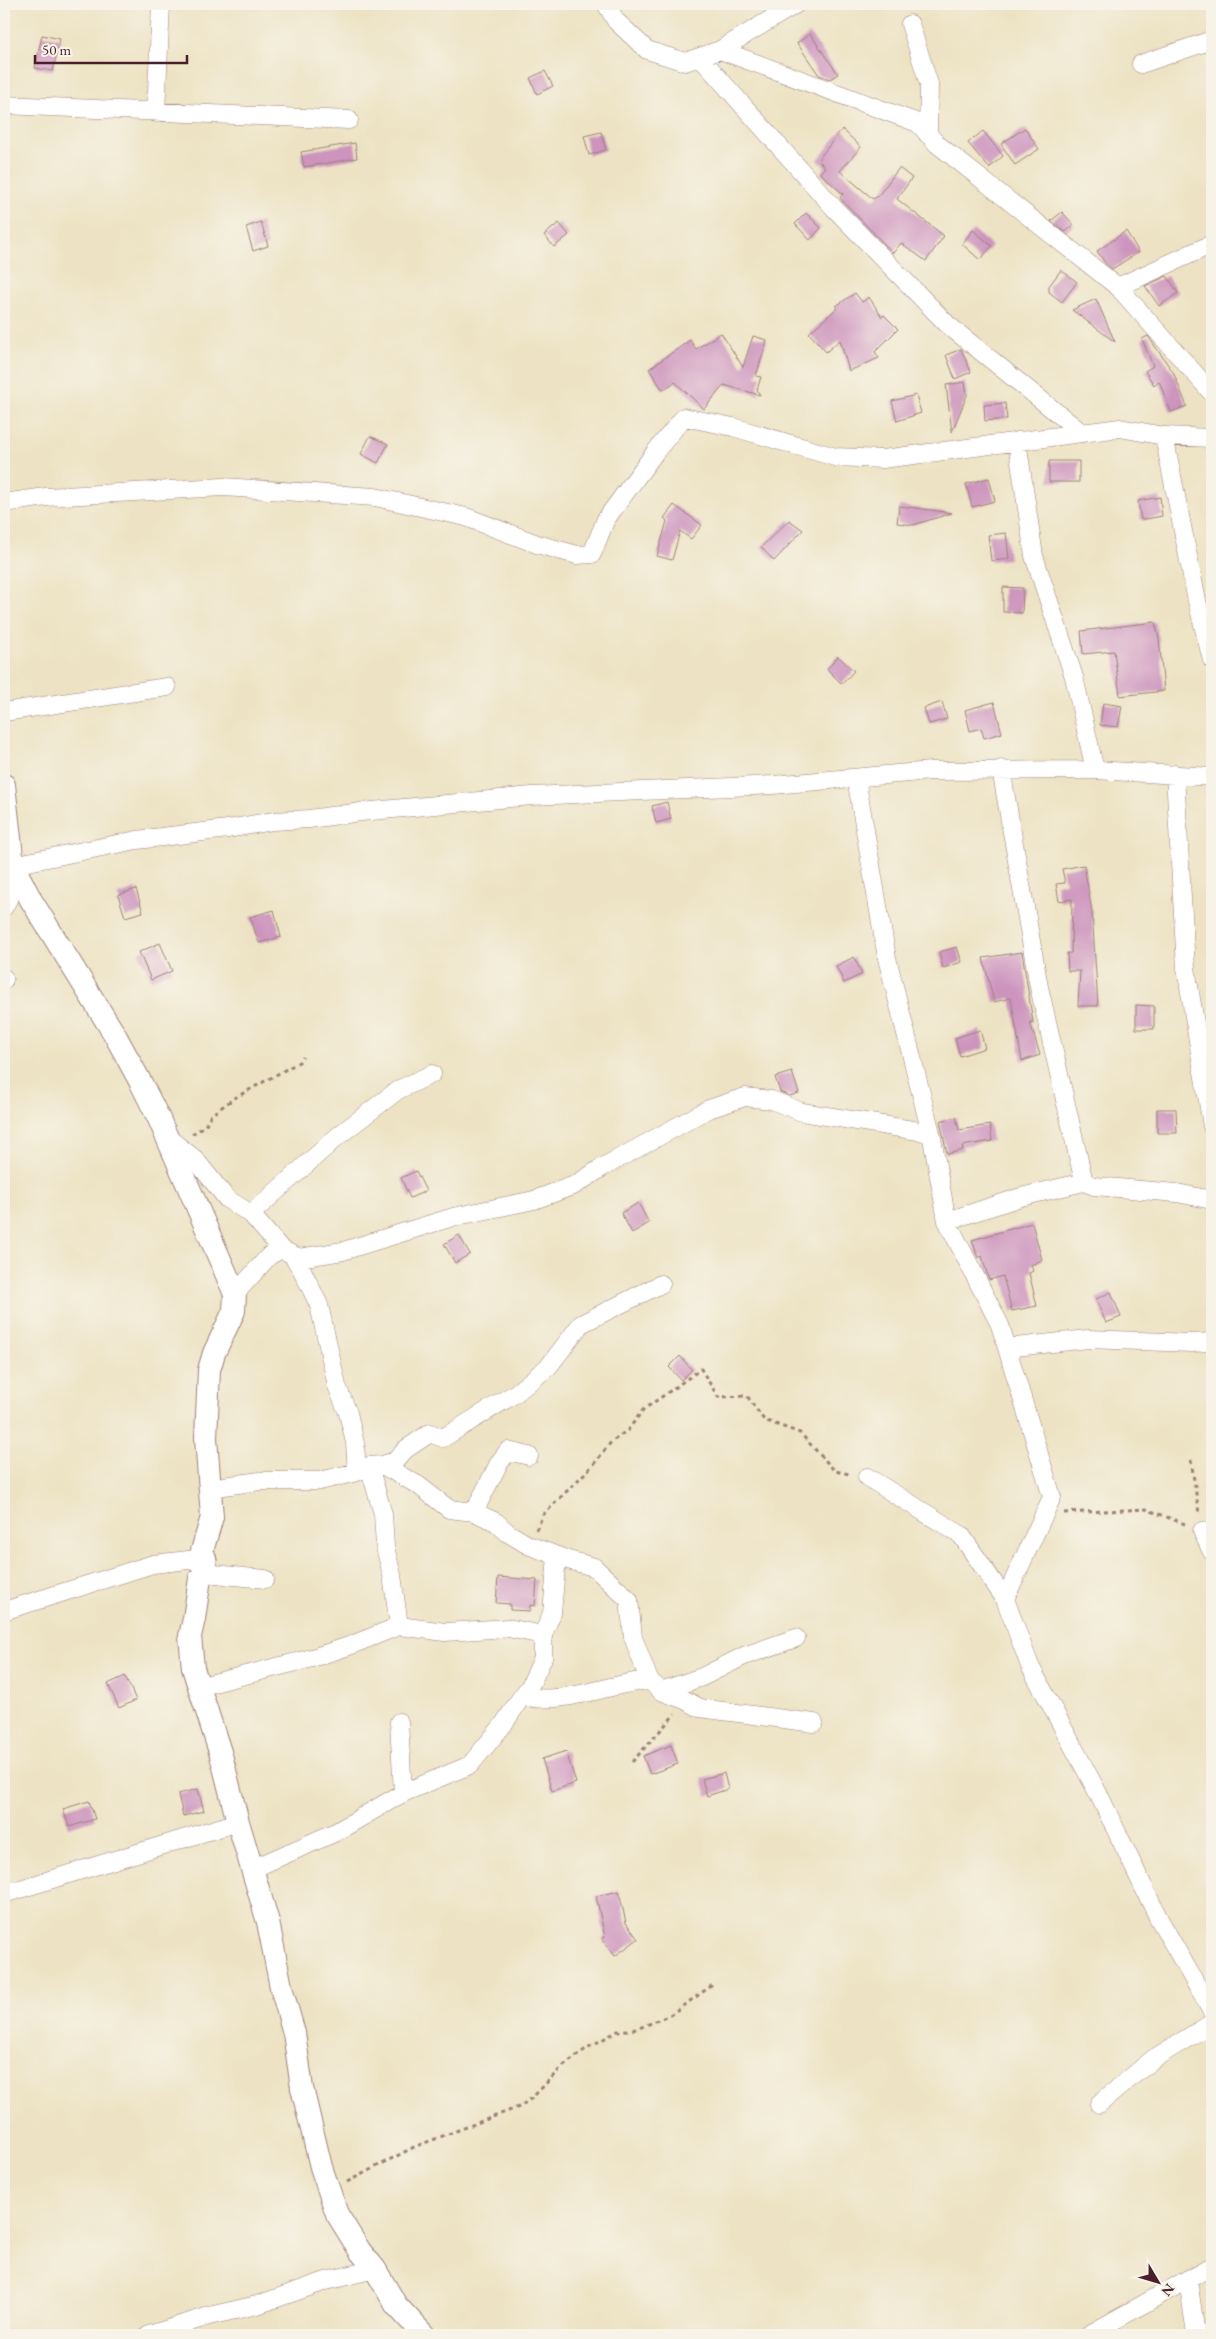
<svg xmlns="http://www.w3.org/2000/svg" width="1216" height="2339" font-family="'EB Garamond',serif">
<rect width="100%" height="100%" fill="#f7f3e8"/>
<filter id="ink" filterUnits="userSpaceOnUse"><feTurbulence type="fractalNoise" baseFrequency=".02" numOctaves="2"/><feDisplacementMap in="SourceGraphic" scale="10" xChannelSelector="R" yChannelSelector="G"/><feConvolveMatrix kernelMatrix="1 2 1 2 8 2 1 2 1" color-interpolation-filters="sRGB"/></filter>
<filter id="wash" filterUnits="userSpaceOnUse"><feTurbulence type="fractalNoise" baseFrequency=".0096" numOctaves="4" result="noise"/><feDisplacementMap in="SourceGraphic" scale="20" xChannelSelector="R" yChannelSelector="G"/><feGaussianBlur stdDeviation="1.12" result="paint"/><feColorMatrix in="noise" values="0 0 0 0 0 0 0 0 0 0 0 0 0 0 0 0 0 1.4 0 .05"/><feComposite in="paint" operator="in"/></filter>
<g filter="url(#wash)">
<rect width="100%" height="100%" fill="#ede3c4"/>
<g id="blocks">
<path fill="#cd94be" d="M810,34L838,74L830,79L819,75L797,43Z
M42,35L60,39L53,71L35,68Z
M545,71L553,86L537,94L530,78Z
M1025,128L1039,149L1015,165L1001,144Z
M842,129L861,147L840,171L873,199L878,196L899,168L912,178L897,199L944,236L926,261L901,243L893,253L840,198L843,194L820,173L825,167L818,160Z
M983,131L1003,156L989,168L968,143Z
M601,132L606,150L589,155L584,136Z
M355,143L357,158L304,167L301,152Z
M1062,212L1074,225L1065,232L1051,221Z
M806,213L821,228L810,240L795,224Z
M261,222L268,246L253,251L246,227Z
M559,223L569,235L554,247L544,235Z
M973,230L992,246L980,260L962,244Z
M1126,231L1139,252L1112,269L1105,263L1097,251Z
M1061,270L1077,282L1062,302L1049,292V286Z
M1167,276L1178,293L1159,306L1145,286Z
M855,293L862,302L869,297L882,317L884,315L898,329L875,352L879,358L849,371L840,340L826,352L809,333L837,308L836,306Z
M1096,299L1115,342L1072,310Z
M721,333L743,367L753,336L767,340L756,376L761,377L757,390L760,395L724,385L704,409L675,382L663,390L649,369L690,340L696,349Z
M1148,336L1173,372L1187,406L1171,412L1159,381L1154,385L1145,371L1153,366L1142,339Z
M961,349L971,372L955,379L946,355Z
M965,382L967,395L952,432L946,385Z
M916,395L921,413L897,421L892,401Z
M1005,403L1007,419L985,421L984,405Z
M370,436L388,444L378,463L361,454Z
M1049,461H1079V482H1049Z
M989,478L995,501L972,507L966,484Z
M1160,497L1162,516L1141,520L1138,501Z
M674,505L702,525L691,539L680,531L672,560L657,556L667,521L664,518Z
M899,506L916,508L952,513L913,525L897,523Z
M789,520L803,530L774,561L761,547Z
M1006,533L1009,559L991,561L988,535Z
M1003,587L1023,588L1022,613L1003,612Z
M1155,622L1159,638L1164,691L1120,696L1114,651L1083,654L1081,631Z
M838,656L854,671L842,684L827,669Z
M942,702L947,719L929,724L924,708Z
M994,702L1002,733L984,738L981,728L970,731L965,710Z
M1103,703L1122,706L1118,727L1100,725Z
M667,802L671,819L656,823L652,806Z
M1084,865L1092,912L1098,1006H1078L1080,971H1068L1067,953H1071L1072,899L1059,901L1056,884L1065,883L1062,869Z
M136,889L143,912L125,917L118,895Z
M274,910L281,937L259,943L250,917Z
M160,943L172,971L151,980L139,952Z
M957,947L962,962L943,968L939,952Z
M1022,952L1033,1022H1030L1040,1055L1022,1061L1011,998L994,1002L983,958Z
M854,957L862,974L844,983L836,966Z
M1136,1005L1154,1006V1029H1136Z
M980,1030L985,1048L960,1056L955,1038Z
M792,1072L799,1093L790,1096L780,1092L775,1077Z
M1157,1109H1176L1177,1133H1157Z
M956,1117L959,1130L990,1125L992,1141L962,1146L963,1150L947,1154L940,1121Z
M416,1171L426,1191L410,1198L401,1178Z
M638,1203L649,1223L632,1233L621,1213Z
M1032,1223L1042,1260L1031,1265L1033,1271L1029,1273L1037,1306L1012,1311L1003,1276L989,1280L982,1256L978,1258L972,1240Z
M459,1235L470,1254L455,1263L444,1244Z
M1111,1292L1121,1317L1106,1323L1096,1299Z
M680,1356L692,1370L681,1380L669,1367Z
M498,1577L537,1580L535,1606L530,1605V1611L510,1610V1604L496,1603Z
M125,1676L136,1700L119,1708L108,1684Z
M671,1745L678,1764L650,1774L643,1756Z
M566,1751L576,1783L552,1791L542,1759Z
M724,1773L728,1789L707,1796L702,1779Z
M198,1789L204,1811L183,1816L178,1794Z
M89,1801L95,1819L69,1827L63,1809Z
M619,1891L626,1923L638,1939L615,1956L602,1939L605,1937L596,1896Z"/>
</g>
</g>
<g filter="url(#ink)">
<use href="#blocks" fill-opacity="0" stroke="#9c8178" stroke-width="1"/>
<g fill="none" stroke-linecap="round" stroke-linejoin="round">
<g stroke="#9c8178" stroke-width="19">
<path id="minor" d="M606,4L616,21L647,50L685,62L720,50L796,4
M910,24L929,84L928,135
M720,50L918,123L937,144L1118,287L1212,393
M700,57L834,208L948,325L1082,433
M1141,64L1212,40
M4,105L349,120
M156,113L161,4
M1118,287L1212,244
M1164,436L1197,601L1212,660
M1017,441L1034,556L1074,677L1095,770
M4,503L46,497L223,487L375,497L466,517L537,544L577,555L592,554L606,519L656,451L684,417L733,427L835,457L883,459L1120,428L1164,436L1212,438
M4,712L167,687
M1001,769L1039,987L1084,1182
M1175,774L1186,968L1212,1126
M856,778L887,958L931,1133L947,1221L1000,1325L1052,1497L1005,1599
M4,907L13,890V865L137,840L228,829L273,821L309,819L361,812L532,796L773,785L931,771L1095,770L1212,777
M4,978V980
M167,1137L195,1159L227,1199L251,1214L281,1249L299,1258L343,1251L453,1217L534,1200L575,1185L603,1167L709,1109L745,1097L771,1100L802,1112L931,1133
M251,1214L338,1136L398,1090L432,1074
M947,1221L1021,1197L1084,1182L1094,1186L1177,1193L1212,1200
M292,1255L302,1270L319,1305L337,1386L348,1413L355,1443L357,1472
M235,1294L269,1256L281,1249
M1007,1348L1088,1339L1192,1343L1212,1342
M382,1465L418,1485L449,1509L474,1512L496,1522L508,1533L528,1545L568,1560L594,1567L629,1600L633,1637L649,1680
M369,1466L383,1514L385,1547L392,1575L399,1626
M867,1477L961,1535L1005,1599L1030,1666L1099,1795L1159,1919L1212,2012
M209,1488L260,1481H320L357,1472L369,1466L382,1465L395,1461L406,1449L430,1433L443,1438L516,1393L549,1366L581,1324L661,1284
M474,1512L499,1463L508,1451L529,1456
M1202,1531L1212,1552
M205,1573L265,1579
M4,1611L153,1564L206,1558
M198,1687L312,1658L349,1646L399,1626L445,1632L508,1628L543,1635
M661,1691L685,1700L700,1708L814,1723
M522,1696C562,1706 607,1684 649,1680L661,1691L702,1677L744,1656L796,1638
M399,1722L403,1793
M252,1869L336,1832L403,1793L470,1765L503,1725L522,1696L529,1688L543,1658V1635L552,1613L557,1556
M4,1894L238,1822
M1099,2104L1153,2059L1212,2023
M1188,2279L1196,2335
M149,2335L209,2316L257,2305L326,2281L375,2269
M1088,2335L1212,2266"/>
</g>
<g stroke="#9c8178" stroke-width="24">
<path id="tertiary" d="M4,785L13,865L31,900L115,1035L141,1083L159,1119L235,1294L234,1311L214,1353L209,1370L206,1438L212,1517L202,1551C207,1560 208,1570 200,1578L194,1619L190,1636L193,1668L221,1755L238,1822L268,1922L281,1987L294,2033L302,2088L321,2167L337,2214L360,2251L375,2269L396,2305L424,2335"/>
</g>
<path stroke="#9c8178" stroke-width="3" stroke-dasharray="4 4" stroke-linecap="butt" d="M192,1134L205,1126L211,1115L233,1099L299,1062L303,1057
M1191,1460L1199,1513
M1064,1513L1146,1509L1185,1524
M536,1530L543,1515L594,1464L611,1442L628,1430L643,1410L701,1369L718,1397L747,1396L764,1420L800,1433L835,1471L849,1474
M632,1762L675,1714
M347,2182L414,2147L519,2107L532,2098L561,2068L587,2048L618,2031L637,2029L670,2015L714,1984"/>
<use href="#minor" stroke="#fff" stroke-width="18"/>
<use href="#tertiary" stroke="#fff" stroke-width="22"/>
</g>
</g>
<rect width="1216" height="2339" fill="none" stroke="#f7f3e8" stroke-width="20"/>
<g transform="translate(1158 2282) rotate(128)" stroke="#f7f3e8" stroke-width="4" paint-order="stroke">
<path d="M0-4L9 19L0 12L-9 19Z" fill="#4a1f2b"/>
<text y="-8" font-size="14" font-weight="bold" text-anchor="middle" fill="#4a1f2b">N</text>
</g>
<path d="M35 55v8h152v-8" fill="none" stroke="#4a1f2b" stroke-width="2.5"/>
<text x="42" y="55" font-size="15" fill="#4a1f2b" stroke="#f7f3e8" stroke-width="4" paint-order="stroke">50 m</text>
</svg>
